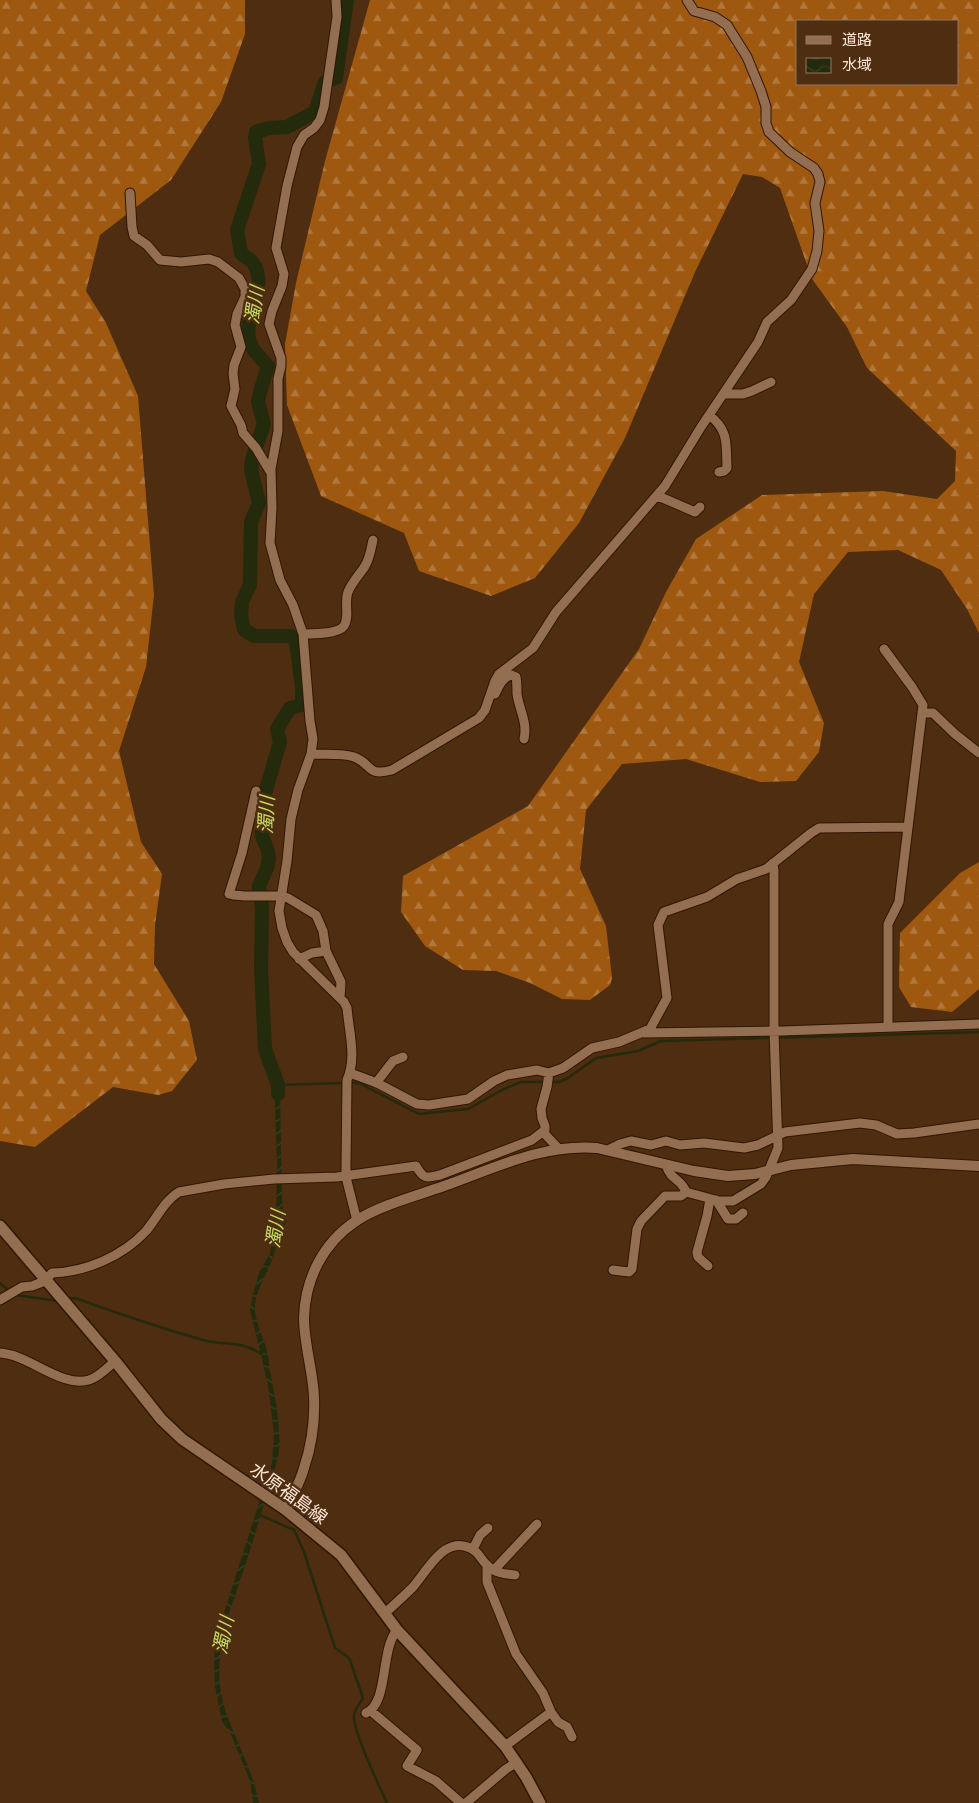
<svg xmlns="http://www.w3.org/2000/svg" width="979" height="1803" font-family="Mulish,'Noto Sans JP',sans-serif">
<defs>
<pattern id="forest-firs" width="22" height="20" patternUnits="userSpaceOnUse" patternTransform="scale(1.25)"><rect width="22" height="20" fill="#9e580f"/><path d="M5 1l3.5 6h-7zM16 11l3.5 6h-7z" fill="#b1783d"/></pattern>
<pattern id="water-waves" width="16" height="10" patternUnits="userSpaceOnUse" patternTransform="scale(1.25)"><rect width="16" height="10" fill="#242a0c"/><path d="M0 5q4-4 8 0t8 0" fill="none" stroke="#3a3f23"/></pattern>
</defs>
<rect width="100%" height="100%" fill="#4e2d11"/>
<path fill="url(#forest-firs)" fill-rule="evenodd" d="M0,0H245V34L221,102L171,180L100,235L86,291L106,323L138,396L154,595L146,667L119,751L141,842L162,874L155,925L154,964L189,1021L197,1060L172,1091L158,1095L113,1087L35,1147L0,1141Z
M370,0H979V633L967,609L941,570L898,550L848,552L814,594L799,662L824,723L819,752L796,781L760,782L686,759L622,764L586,810L580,869L606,926L612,978L610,985L590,1000L562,999L530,983L496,971L463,970L425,946L401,912L403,876L528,806L639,649L666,592L696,539L762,495L883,491L937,499L955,481L956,451L867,368L847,327L812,279L780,188L762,177L743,174L695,272L625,438L579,523L535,578L491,596L419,571L404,533L321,496L287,405L285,344L296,283L325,161ZM798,21H958V84H798Z
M979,862V989L952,1012L911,1007L899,987L900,933L960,873Z"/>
<path fill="url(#water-waves)" d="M274,1074L280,1087L282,1199L283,1210L287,1221C279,1233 277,1247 272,1260C266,1276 254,1293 255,1311C257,1329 270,1349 269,1367C274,1388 284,1441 277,1461C264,1502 253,1544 239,1584C232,1607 221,1630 220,1654C218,1674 220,1698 228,1718C239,1746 253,1773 259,1803H253L250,1781L230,1732L222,1722L215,1686L214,1666L215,1641L272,1462L274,1434L268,1385L250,1310L253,1294L259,1273L270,1253L276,1220L277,1163Z"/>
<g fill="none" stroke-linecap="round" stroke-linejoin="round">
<path stroke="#242a0c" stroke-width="2.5" d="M550,1082H559L568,1078L596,1058L638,1051L661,1041L979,1032
M349,1083H359L419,1114L468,1109L502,1090L521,1082H545
M278,1085L344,1083
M0,1283L10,1292
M15,1295L58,1301
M69,1299L75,1298C117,1313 160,1328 203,1340C223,1346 242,1340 261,1354
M260,1515L294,1530L304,1552L335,1648L348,1657L350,1660L363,1698C360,1703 354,1710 354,1716C353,1731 379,1786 387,1803"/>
<path stroke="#242a0c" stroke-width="14" d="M278,1094V1085L265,1049L261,969L262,908L259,886L267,868L269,859L268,851L262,836L263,800L280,742L277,729L290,708L302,705V686L296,642L291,636H255L244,630L241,615L242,602L250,585L251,522L259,503L251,470L252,459L264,424L258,402L260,392L268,366C260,357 251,350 249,338C244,314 269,285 253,263C250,259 244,256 241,253L237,230L259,164L255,137L256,132L269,128L287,127L315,112L325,82L336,78L347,0"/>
<g stroke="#2f1702" stroke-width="11">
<path id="minor" d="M336,0L337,17L324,107L320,120L314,128L304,135L297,147L287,186L276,248L284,274L282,286L272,311L269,324L281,358V366L278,379V431L271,469L272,508L270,543L280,580L293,605L303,634L310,721L313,739L311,754L298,790L291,819L287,861L279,911L282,928L287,942L293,952L344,1002L347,1008C349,1032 357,1058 347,1080L346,1167V1177L357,1221
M130,193L132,227L134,236L147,245L160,260L181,262L209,259L218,262L239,278L245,289V297L237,314L235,325L241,347L234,365L233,374L235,389L231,406L241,425L243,433L256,448L271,473
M724,394H743L752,391L771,382
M709,415C729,430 726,444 727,468L724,471L719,472
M658,496L695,512L700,507
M303,634C313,634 338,634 344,626C350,617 344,602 348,592C352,582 360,574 365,566C370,558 371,548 373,540
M884,649L912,687L923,705L900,893L899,902L888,924V1026
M495,694C499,686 502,678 511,675L516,677C517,682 517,688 517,694C519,709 528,723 524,739
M922,713H933L955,734L979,753
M311,754C324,755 342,753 354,757C373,764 366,777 392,770L479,718L485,710L495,681L499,674L533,648L556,612L665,486L701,427L758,342L767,322L791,300L812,269L817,251L819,231L815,203L820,182L818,174L814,168L790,152L769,132L766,123V107L761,91L747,57L727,25L715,17L694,11L687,0
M256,791L242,853L229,894L233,895L245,896H281L288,898L316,915L323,931L326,951L341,982L340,998
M299,959L312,953L326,951
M644,1033L782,1031L979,1024
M350,1073L377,1083L417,1104L429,1105L468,1099L494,1081L507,1075L537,1070L549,1073L563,1068L592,1048L619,1042L650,1029L667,998L658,925L664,912L707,897L737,879L766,869L811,833L819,828L908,827
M376,1083L393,1061L403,1057
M543,1132L558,1148
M608,1150L620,1144L631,1141L651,1145L666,1141L680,1145L704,1143L744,1148L758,1145L785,1132L860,1123L876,1125L897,1134L914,1133L979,1124
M666,1165C671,1181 681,1178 686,1192L719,1201H733L761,1184L766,1177L778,1148L774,1031V871L773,863
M716,1200L728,1219H736L743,1213
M708,1266L698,1257L697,1252L707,1216L710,1199
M613,1270L629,1272L632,1269L637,1229L641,1221L665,1196H681L686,1192
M0,1300L22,1287L32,1286L45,1281L52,1273C86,1272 123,1256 146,1231C157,1218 164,1201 179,1192L224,1184L274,1179L337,1177L416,1166C424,1180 427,1178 440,1175L532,1140L545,1130V1126L542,1118L541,1109L547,1087L549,1073
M0,1353C28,1354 61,1388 89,1380C99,1377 107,1368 115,1361
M473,1549L480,1535L488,1528
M487,1566V1582L516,1654L543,1693L551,1712L558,1722L567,1727L572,1737
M494,1570L537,1524
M385,1613C394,1605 404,1596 413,1587C428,1570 446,1531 475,1551C480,1555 482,1561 487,1565C494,1573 506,1574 515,1575
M371,1711L417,1750L407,1766L436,1781L461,1803
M366,1713C389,1703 380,1650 397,1630
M505,1746L551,1712
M466,1803L506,1769L516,1763"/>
</g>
<g stroke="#2f1702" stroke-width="12">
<path id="tertiary" d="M286,1510C292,1496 300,1483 304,1468C311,1447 315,1420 314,1397C313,1371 304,1344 304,1318C305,1279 323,1243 356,1221C380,1205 416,1196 444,1186C495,1168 541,1144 597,1148L694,1171L728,1176L755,1174L791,1165L853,1159L979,1166"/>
</g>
<g stroke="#2f1702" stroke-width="14">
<path id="secondary" d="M0,1226L115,1361L161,1419L182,1439L286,1510L341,1555L397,1630L505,1746L526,1777L540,1803"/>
</g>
<use href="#minor" stroke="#936e51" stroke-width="9"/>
<use href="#tertiary" stroke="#936e51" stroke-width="10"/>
<use href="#secondary" stroke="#936e51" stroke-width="11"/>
</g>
<g text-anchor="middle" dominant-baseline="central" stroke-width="5" stroke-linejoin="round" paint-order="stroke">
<g font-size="18" fill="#fce7d7" stroke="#4e2d11">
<text transform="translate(289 1493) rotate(36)">水原福島線</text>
</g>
<g font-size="19" font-style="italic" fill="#c5dd63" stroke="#4e2d11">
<text transform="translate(254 305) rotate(-81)">濁川</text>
<text transform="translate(266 815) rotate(-87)">濁川</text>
<text transform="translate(275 1229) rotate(-81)">濁川</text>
<text transform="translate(223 1635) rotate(-78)">濁川</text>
</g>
</g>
<rect x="796" y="20" width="162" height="65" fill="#4e2d11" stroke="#947760"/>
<rect x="806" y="36" width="25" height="8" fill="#936e51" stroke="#947760"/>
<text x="842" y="45" font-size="15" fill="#fce7d7">道路</text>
<rect x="806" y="58" width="25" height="15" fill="url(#water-waves)" stroke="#947760"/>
<text x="842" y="70" font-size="15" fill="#fce7d7">水域</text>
</svg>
